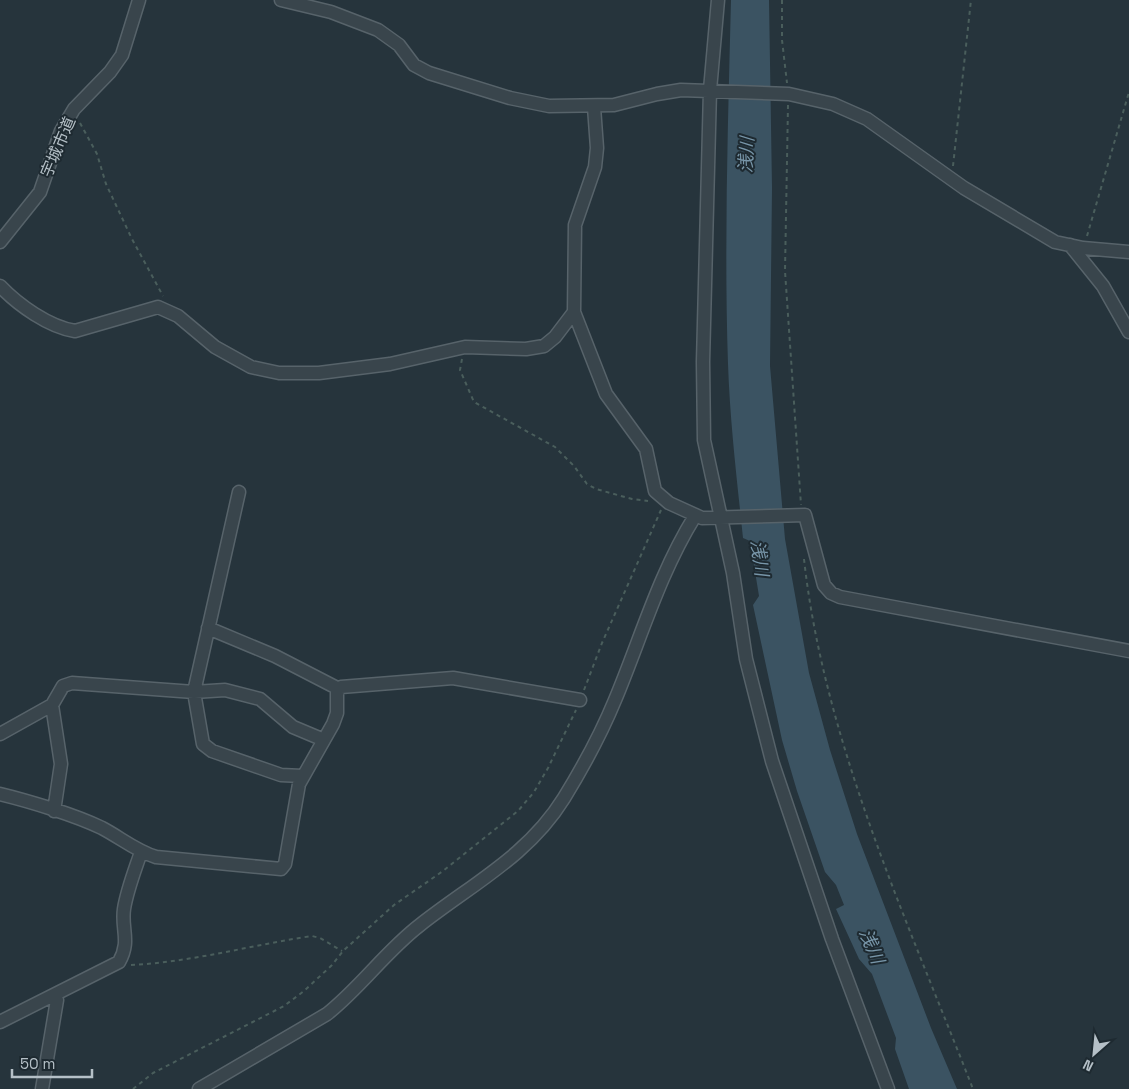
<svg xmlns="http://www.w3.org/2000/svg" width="1129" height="1089" font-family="'Space Grotesk','Noto Sans JP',sans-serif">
<rect width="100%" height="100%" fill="#26343c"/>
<path fill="#3b5362" d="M731,0H769L772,188L770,366L785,539L809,673L830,750L857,834L931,1028L957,1089H909L895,1049L896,1038L872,974L859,959L836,909L844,905L836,885L825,872L797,791L782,740L753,605L759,596L750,541L743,538C737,480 730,422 728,364C724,243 728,121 731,0Z"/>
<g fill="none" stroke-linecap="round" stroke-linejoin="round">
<g stroke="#57636a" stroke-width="15">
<path id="minor" d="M281,0L331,12L378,30L399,45L414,65L429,73L510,98L549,106L614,105L657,94L681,90L789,94L833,104L867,119L964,188L1055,242L1083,248L1129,252
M718,0L710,90L703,362L704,440L733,573L746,659L772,761L832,939L888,1089
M594,107L597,148L595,167L575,225L574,312L606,394L646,449L655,491L669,503L702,518L805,515L824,585L831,593L840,597L1129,651
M0,242L40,192L61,131L74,109L110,72L122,55L139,0
M1070,245L1103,286L1129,332
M0,286C18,305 49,327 75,331L158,307L178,316L215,347L251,367L279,373H319L390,364L465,347L526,349L544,346L555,337L574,312
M239,492L194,692L203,744L212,751L281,775L302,776
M208,628L275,656L339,689
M52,705L61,764L54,811
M0,734L52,705L63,686L72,683L194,692L225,690L260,699L293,727L324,740
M0,794C29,801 75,815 102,828C121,838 136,851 156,857L281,869L285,864L299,784L333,724L337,713V692L341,687L453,678L580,700
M0,1022L119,962C131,941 121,929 124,909C127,890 135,870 141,852
M42,1089L57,1000L54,995
M199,1089L327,1014C361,987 386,951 420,925C472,884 528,856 564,798C583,767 601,734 615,700C641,638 659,574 695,516"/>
</g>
<path stroke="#4a5e5c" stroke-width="2" stroke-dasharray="4 4" stroke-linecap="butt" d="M782,0V40L787,83
M788,105L785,271L801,505
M80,123L97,154L106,184L132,239L163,296
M953,166L971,0
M1087,236L1129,92
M462,359L460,370L474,402L555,447L574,466L587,484L596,489L632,499L648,501
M804,559C824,741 907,920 973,1089
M584,690L602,643L661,510
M131,965C193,962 251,945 312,936L320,938L342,951
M133,1089L153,1073L284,1006L304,991L332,965L343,951L394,905L443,871L518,811L534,792L548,768L576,710"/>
<use href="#minor" stroke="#39454c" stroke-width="12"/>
</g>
<g text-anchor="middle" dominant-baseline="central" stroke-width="4" stroke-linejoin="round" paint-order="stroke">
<g font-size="16" fill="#b5c0c7" stroke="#1e2a31">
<text transform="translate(58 147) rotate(-67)">宇城市道</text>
</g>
<g font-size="18" font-style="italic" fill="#7896a9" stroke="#1e2a31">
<text transform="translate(746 155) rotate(-87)">浅川</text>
<text transform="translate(760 558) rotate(82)">浅川</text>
<text transform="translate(872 946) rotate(67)">浅川</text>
</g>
</g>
<g transform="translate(1094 1054) rotate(207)" stroke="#1e2a31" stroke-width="4" paint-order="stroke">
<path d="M0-4L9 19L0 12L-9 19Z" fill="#b5c0c7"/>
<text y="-8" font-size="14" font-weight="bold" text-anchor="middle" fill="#b5c0c7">N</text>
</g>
<path d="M12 1069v8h80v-8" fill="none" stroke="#b5c0c7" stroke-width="2.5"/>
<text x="20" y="1069" font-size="15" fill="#b5c0c7" stroke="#1e2a31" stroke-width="4" paint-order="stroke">50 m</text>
</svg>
